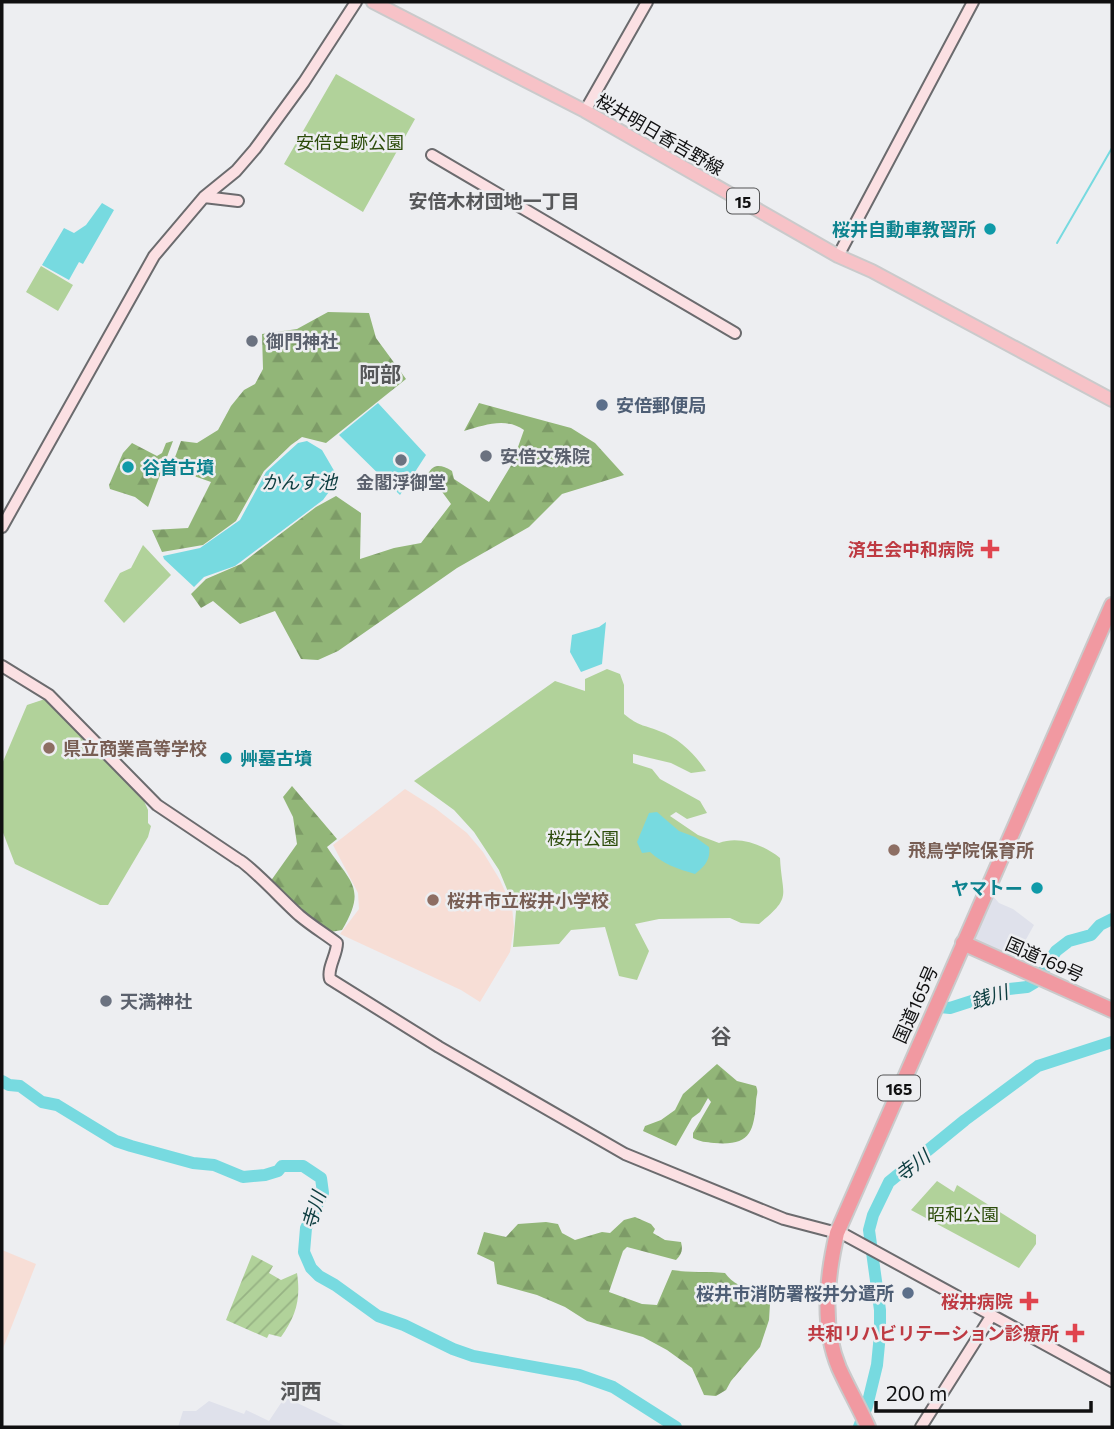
<svg xmlns="http://www.w3.org/2000/svg" width="1114" height="1429" font-family="Commissioner,'Noto Sans JP',sans-serif">
<defs>
<pattern id="forest-firs" width="22" height="20" patternUnits="userSpaceOnUse" patternTransform="scale(1.75)"><rect width="22" height="20" fill="#92b678"/><path d="M5 1l3.5 6h-7zM16 11l3.5 6h-7z" fill="#7d9b67"/></pattern>
<pattern id="garden-furrows" width="10" height="10" patternUnits="userSpaceOnUse" patternTransform="scale(1.75)"><rect width="10" height="10" fill="#b1d29a"/><path d="M-1 1l2-2M0 10L10 0M9 11l2-2" fill="none" stroke="#97b384"/></pattern>
</defs>
<rect width="100%" height="100%" fill="#edeef1"/>
<path fill="#dfe1eb" d="M992,895L999,903L1013,909L1034,925L1015,959L971,940Z
M285,1397L347,1427H178L183,1411H196L209,1401L244,1414L246,1410L269,1421Z"/>
<path fill="#f7ded6" d="M405,789L435,808L467,833L483,852L500,880L512,907L514,927L510,952L480,1002L461,990L340,934L359,909L358,893L333,845Z
M2,1250L36,1264L2,1351Z"/>
<path fill="url(#forest-firs)" d="M328,312L369,313L376,338L406,379L326,443L302,437L291,445L264,471L236,521L203,545L162,552L152,530L188,528L211,482L171,468L181,441L197,443L218,430L231,406L244,390L255,384L263,369L262,334L297,329Z
M479,403L571,428L595,443L624,475L562,494L529,527L457,568L338,651L318,660L301,659L275,611L240,624L213,601L201,608L191,594L206,579L241,564L316,507L336,496L361,513L360,559L394,548L421,543L451,504L440,489L430,486L426,479C431,464 439,463 452,471L454,479L489,502L512,464L524,430C505,417 485,425 464,431Z
M173,441L148,507L135,497L110,489L109,485L123,453L132,443L157,456L162,453L166,443Z
M292,786L337,839L327,847C351,883 367,888 342,930L325,933L270,882L297,844L293,817L283,797Z
M717,1064L737,1081L756,1086C759,1093 756,1095 756,1102C754,1133 749,1146 714,1143C706,1142 700,1142 693,1138V1133L711,1102L708,1098L700,1112L692,1118L676,1146L643,1131L645,1126L661,1120L675,1110L683,1094Z
M635,1217L651,1224L655,1229L653,1233L665,1240L681,1242C683,1250 682,1254 676,1260L627,1247L623,1251L609,1292L642,1304L657,1305L672,1270C690,1273 707,1271 725,1273C732,1283 744,1289 756,1289L770,1304L769,1320L760,1347L731,1381L726,1390L716,1396L704,1395L692,1368L667,1350L643,1337L587,1321L565,1307L537,1295L497,1284L494,1262L477,1254L484,1232L506,1237L518,1224L546,1222L558,1224L562,1233L575,1240L602,1232L610,1233L624,1220Z"/>
<path fill="#b1d29a" d="M336,74L415,119L363,212L284,164Z
M41,266L73,285L58,311L26,292Z
M143,545L171,575L124,623L104,601L120,573L131,568Z
M607,669L620,674L624,685V714C640,727 642,724 659,731C679,738 695,754 706,771L691,773L671,763L633,754V763L652,769L660,779L700,801L707,813L687,819L676,812L670,816L698,835L719,843C739,835 764,845 780,858C782,898 793,896 759,924L741,923L730,918L659,919L635,924L649,951L637,980L619,976L605,927L571,930L559,944L513,947L516,911L499,870L474,832L454,810L414,781L555,681L585,691V679Z
M45,699L144,801L148,810V823L151,826L148,837L108,905H100L15,864L2,830V764L27,705Z
M937,1181L954,1192L957,1185L1036,1235V1244L1019,1268L911,1210Z"/>
<path fill="url(#garden-furrows)" d="M252,1255L273,1266L269,1273L281,1280L297,1273C301,1299 296,1316 281,1337L269,1334L267,1338L226,1320Z"/>
<path fill="#77dae0" d="M102,203L114,210L83,264L79,262L69,280L42,265L64,228L74,233L86,225Z
M378,403L426,455L400,495L339,435Z
M307,441L322,450L336,474L334,485L323,500L235,566L204,577L194,587L164,559L163,556L200,548L240,520L266,472L298,443Z
M606,622L602,664L581,672L570,652L572,635L599,627Z
M657,812L679,831L695,837L709,847C711,860 704,867 695,874C678,869 663,864 650,852L642,853L637,842L649,813Z"/>
<g fill="none" stroke-linecap="round" stroke-linejoin="round">
<path stroke="#77dae0" stroke-width="2" d="M1057,243L1112,148"/>
<path stroke="#77dae0" stroke-width="12" d="M1044,970L1056,951L1069,941L1091,935L1100,925L1112,919
M940,1007L950,1008L1009,989L1027,987L1037,981
M2,1081L9,1085L20,1086L42,1102L57,1105L116,1141L131,1146L193,1163L214,1165L243,1177L265,1175L278,1171L282,1166H303L321,1178L323,1193L306,1228L304,1252L311,1268L319,1276L335,1285L378,1316L404,1325L453,1349L473,1356L579,1375L613,1387L676,1427
M859,1427L867,1406L877,1365L880,1334V1310L869,1230L873,1215L889,1182L965,1120L1038,1066L1112,1042"/>
<g stroke="#6b6b6e" stroke-width="14">
<path id="secondary" d="M585,111L647,2
M432,155L735,333
M204,197L238,201
M838,256L973,2
M2,527L154,256L204,197L236,171L255,149L304,82L356,2
M2,666L49,695L157,805L239,860C249,864 288,906 300,916C312,926 325,934 337,943C337,955 327,968 330,979L439,1047L625,1154L784,1219L845,1235L1112,1381
M921,1427L992,1315"/>
</g>
<g stroke="#cacacb" stroke-width="16">
<path id="primary" d="M373,2L585,111L838,256L872,271L1112,400"/>
</g>
<g stroke="#cacacb" stroke-width="18">
<path id="highway" d="M963,943L1112,1010
M868,1427C859,1407 848,1388 839,1368C821,1325 827,1277 837,1233L1112,605"/>
</g>
<use href="#secondary" stroke="#fbe0e3" stroke-width="10"/>
<use href="#primary" stroke="#f7c2c7" stroke-width="12"/>
<use href="#highway" stroke="#f199a1" stroke-width="14"/>
</g>
<g fill="#0f9aa8" stroke="#edeef1" stroke-width="2.5">
<circle cx="990" cy="229" r="7"/>
<circle cx="128" cy="467" r="7"/>
<circle cx="226" cy="758" r="7"/>
<circle cx="1037" cy="888" r="7"/>
</g>
<g fill="#6b7280" stroke="#edeef1" stroke-width="2.5">
<circle cx="252" cy="341" r="7"/>
<circle cx="486" cy="456" r="7"/>
<circle cx="401" cy="460" r="7"/>
<circle cx="106" cy="1001" r="7"/>
</g>
<g fill="#5c6f8a" stroke="#edeef1" stroke-width="2.5">
<circle cx="602" cy="405" r="7"/>
<circle cx="908" cy="1293" r="7"/>
</g>
<g fill="#e0444e" stroke="#edeef1" stroke-width="2.5">
<path d="M986.5 538.5h7v7h7v7h-7v7h-7v-7h-7v-7h7z"/>
<path d="M1025.5 1290.5h7v7h7v7h-7v7h-7v-7h-7v-7h7z"/>
<path d="M1071.5 1322.5h7v7h7v7h-7v7h-7v-7h-7v-7h7z"/>
</g>
<g fill="#8d6e63" stroke="#edeef1" stroke-width="2.5">
<circle cx="49" cy="748" r="7"/>
<circle cx="894" cy="850" r="7"/>
<circle cx="433" cy="900" r="7"/>
</g>
<g text-anchor="middle" dominant-baseline="central" stroke-width="5" stroke-linejoin="round" paint-order="stroke">
<g fill="#edeef1" stroke="#525354" stroke-width="2">
<rect x="727" y="188.5" width="32" height="25" rx="5"/>
<rect x="878" y="1075.5" width="42" height="25" rx="5"/>
</g>
<g font-size="16" font-weight="bold" fill="#101011">
<text x="743" y="201">15</text>
<text x="899" y="1088">165</text>
</g>
<g font-size="18" fill="#101011" stroke="#edeef1">
<text transform="translate(660 134) rotate(30)">桜井明日香吉野線</text>
<text transform="translate(1045 959) rotate(24)">国道169号</text>
<text transform="translate(915 1004) rotate(-66)">国道165号</text>
</g>
<g font-size="18" fill="#2c4c0a" stroke="#edeef1">
<text x="350" y="142">安倍史跡公園</text>
<text x="583" y="838">桜井公園</text>
<text x="963" y="1214">昭和公園</text>
</g>
<g font-size="18" font-weight="bold" fill="#0d838f" stroke="#edeef1" text-anchor="end">
<text x="976" y="229">桜井自動車教習所</text>
<text x="142" y="467" text-anchor="start">谷首古墳</text>
<text x="240" y="758" text-anchor="start">艸墓古墳</text>
<text x="1023" y="888">ヤマトー</text>
</g>
<g font-size="18" font-weight="bold" fill="#5b616d" stroke="#edeef1" text-anchor="start">
<text x="266" y="341">御門神社</text>
<text x="500" y="456">安倍文殊院</text>
<text x="401" y="482" text-anchor="middle">金閣浮御堂</text>
<text x="120" y="1001">天満神社</text>
</g>
<g font-size="18" font-weight="bold" fill="#4e5e75" stroke="#edeef1" text-anchor="start">
<text x="616" y="405">安倍郵便局</text>
<text x="894" y="1293" text-anchor="end">桜井市消防署桜井分遣所</text>
</g>
<g font-size="18" font-weight="bold" fill="#be3a42" stroke="#edeef1" text-anchor="end">
<text x="974" y="549">済生会中和病院</text>
<text x="1013" y="1301">桜井病院</text>
<text x="1059" y="1333">共和リハビリテーション診療所</text>
</g>
<g font-size="18" font-weight="bold" fill="#785e54" stroke="#edeef1" text-anchor="start">
<text x="63" y="748">県立商業高等学校</text>
<text x="908" y="850">飛鳥学院保育所</text>
<text x="447" y="900">桜井市立桜井小学校</text>
</g>
<g font-size="19" font-weight="bold" fill="#565759" stroke="#edeef1">
<text x="494" y="200">安倍木材団地一丁目</text>
</g>
<g font-size="19" font-style="italic" fill="#0d3d40" stroke="#edeef1">
<text x="299" y="481">かんす池</text>
<text transform="translate(989 996) rotate(-17)">銭川</text>
<text transform="translate(912 1165) rotate(-38)">寺川</text>
<text transform="translate(313 1210) rotate(-73)">寺川</text>
</g>
<g font-size="21" font-weight="bold" fill="#565759" stroke="#edeef1">
<text x="380" y="373">阿部</text>
<text x="721" y="1035">谷</text>
<text x="301" y="1390">河西</text>
</g>
</g>
<rect width="1114" height="1429" fill="none" stroke="#101011" stroke-width="7"/>
<path d="M876 1401v10h215v-10" fill="none" stroke="#101011" stroke-width="3.5"/>
<text x="886" y="1401" font-size="21" fill="#101011" stroke="#edeef1" stroke-width="5" paint-order="stroke">200 m</text>
</svg>
